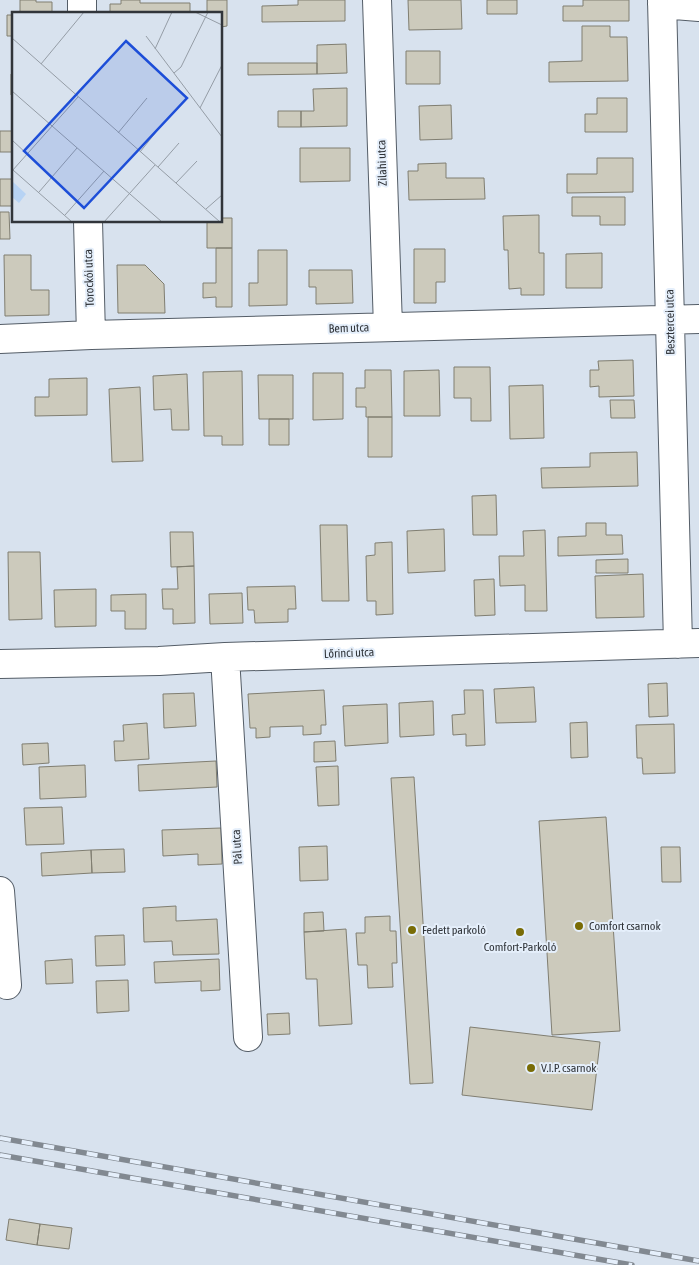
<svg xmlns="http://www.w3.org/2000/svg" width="699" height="1265" font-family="'Asap Condensed',sans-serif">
<rect width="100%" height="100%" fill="#d8e2ee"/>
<path fill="#cccabc" stroke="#807e71" d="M20,0H36V2H52V14H20Z
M121,0H140V3H190V14H110V4H121Z
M207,0H227V26L221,27V14H207Z
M298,0H345V21L262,22V6L298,5Z
M408,0H461L462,29L409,30Z
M487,0H517V14H487Z
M583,0H629V21H563V6H583Z
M7,15H14V36H7Z
M582,26H610V37H627L628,81L549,82V62L582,61Z
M346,44L347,73L317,74V45Z
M406,51H440V84H406Z
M248,63H317V74L248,75Z
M11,74H14V95H11Z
M347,88V126L301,127V111H314L313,89Z
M597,98H627V132H585V114H597Z
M451,105L452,139L420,140L419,106Z
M278,111H301V127H278Z
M0,131H14V152H0Z
M300,148H350V181L300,182Z
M597,158H633V192L567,193V174H597Z
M446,163V178H484L485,199L409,200L408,171H418V164Z
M0,179H13V206H0Z
M572,197H625V225H600V216H572Z
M0,212H9L10,239H0Z
M539,215V253H544V295H521V288L509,289L508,250H504L503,216Z
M221,218H232V248H207V221H221Z
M216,248H232V307H216V297L203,298V283H216Z
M414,249H445V282H436V303H414Z
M258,250H287V305L249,306V283H258Z
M602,253V288H566V254Z
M4,255H31V290H49V315L5,316Z
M117,265H145L164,284L165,313H118Z
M309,270H352L353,303L316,304V287H309Z
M633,360L634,396L599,397V386L590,387V370H599L598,361Z
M454,367H490L491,421H471V398H454Z
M365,370H391L392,417H366V407H356V388H365Z
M439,370L440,416H404V371Z
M242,371L243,445H222V436H204L203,372Z
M313,373H343V419L313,420Z
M187,374L189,430H172L171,409L154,410L153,376Z
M258,375H293V419H259Z
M87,378V415L35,416V397H49V379Z
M543,385L544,438L510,439L509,386Z
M140,387L143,461L112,462L109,389Z
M610,400H634L635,418H611Z
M368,417H392V457H368Z
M269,419H289V445H269Z
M637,452L638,486L542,488L541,468L590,467V453Z
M496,495L497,535H473L472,496Z
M586,523H606V535H622L623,554L558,556V537L586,536Z
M320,525H347L349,601H322Z
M444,529L445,571L408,573L407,531Z
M545,530L547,611H525V585L500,586L499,556H524L523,531Z
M170,532H193L194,566L171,567Z
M392,542L393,614L376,615V601H367L366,556L375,555V543Z
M8,552H40L42,619L9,620Z
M628,559V573H596V560Z
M194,566L195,623L173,624V609H163L162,589H178L177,567Z
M643,574L644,617L596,618L595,576Z
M494,579L495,615L475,616L474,580Z
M295,586L296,609H288V622L255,623L254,610H248L247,587Z
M96,589V626L55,627L54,590Z
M242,593L243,623L210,624L209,594Z
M146,594V629H125V611H111V595Z
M667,683L668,716L649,717L648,684Z
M534,687L536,722L496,723L494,689Z
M324,690L326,725H321V734L303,735V726L270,727V737L256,738V728H250L248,694Z
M464,690H483L485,745L466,746V734L453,735L452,715L465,714Z
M194,693L196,726L164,728L163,694Z
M433,701L434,735L400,737L399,703Z
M387,704L388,743L345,746L343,706Z
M587,722L588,757L571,758L570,723Z
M147,723L149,759L115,761L114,741H124L123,725Z
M674,724L675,773L643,774L642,758H637L636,725Z
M335,741L336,761L314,762V742Z
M48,743L49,763L23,765L22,744Z
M216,761L217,787L139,791L138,765Z
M85,765L86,797L40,799L39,767Z
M338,766L339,805L318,806L316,767Z
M414,777L433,1083L410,1084L391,778Z
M62,807L64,844L26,845L24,808Z
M606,817L620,1031L552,1035L539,821Z
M221,828L222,864L198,865V854L163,856L162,830Z
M327,846L328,880L300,881L299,847Z
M661,847H680L681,882H662Z
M124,849L125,872L92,873L91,850Z
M91,850L92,873L42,876L41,853Z
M176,906V921L217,919L219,954L173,955L172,941L144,942L143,908Z
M323,912L324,931L304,932V913Z
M390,916V931H396L397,963H392L393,987L368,988L367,965H358L356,933H365V917Z
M346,929L352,1024L319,1026L317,979H306L304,932Z
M124,935L125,965L96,966L95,936Z
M72,959L73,983L46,984L45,961Z
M219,959L220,990L201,991V981L155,983L154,962Z
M128,980L129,1011L97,1013L96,981Z
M289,1013L290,1034L268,1035L267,1014Z
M470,1027L600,1042L592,1110L462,1095Z
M9,1219L40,1224L37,1245L6,1240Z
M40,1224L72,1228L69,1249L37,1245Z"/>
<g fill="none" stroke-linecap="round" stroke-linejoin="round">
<g stroke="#545d67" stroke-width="30">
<path id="minor" d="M82,0V14
M377,0L388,327
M662,0L678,644
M662,4L699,7
M88,221L91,335
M0,339L91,335L699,319
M225,657L248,1037
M0,664L159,661L225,657L699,643
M0,891L7,985"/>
</g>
<use href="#minor" stroke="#fff" stroke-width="28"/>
<g stroke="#828991" stroke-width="5.5">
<path id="rail" d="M0,1138L699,1261
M0,1155L632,1265"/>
</g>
<use href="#rail" stroke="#e5effb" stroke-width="4" stroke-dasharray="11" stroke-linecap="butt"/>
</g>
<g fill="#796c06" stroke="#e5effb" stroke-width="2">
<circle cx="579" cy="926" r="5"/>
<circle cx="412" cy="930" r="5"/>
<circle cx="520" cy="932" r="5"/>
<circle cx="531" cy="1068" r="5"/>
</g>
<g text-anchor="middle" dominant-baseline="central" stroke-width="4" stroke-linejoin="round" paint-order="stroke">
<g font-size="12" fill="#31353a" stroke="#e5effb">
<text transform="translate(382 163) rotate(-92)">Zilahi utca</text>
<text transform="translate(89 278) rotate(-92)">Torockói utca</text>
<text transform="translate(670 322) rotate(-91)">Besztercei utca</text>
<text transform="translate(349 328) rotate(-2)">Bem utca</text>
<text transform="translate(349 653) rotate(-2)">Lőrinci utca</text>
<text transform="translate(237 847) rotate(-94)">Pál utca</text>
</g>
<g font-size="12" fill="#31353a" stroke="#e5effb" text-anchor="start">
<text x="589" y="926">Comfort csarnok</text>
<text x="422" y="930">Fedett parkoló</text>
<text x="520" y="947" text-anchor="middle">Comfort-Parkoló</text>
<text x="541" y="1068">V.I.P. csarnok</text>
</g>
</g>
<g transform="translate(12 12)">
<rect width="210" height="210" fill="#d8e2ee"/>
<path d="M0,169L14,182L7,191L0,185Z" fill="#b7d3f4"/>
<path fill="none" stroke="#959da6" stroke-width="1" d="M183,0L210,13M134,24L210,125M0,26L208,210M143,37L160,0M29,52L72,0M162,61L169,55L196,0M0,79L150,210M188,96L210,53M106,121L135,86M0,128L15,142M128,140L152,110M146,155L167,131M1,158L60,210M0,159L66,85M164,171L185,149M27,180L65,136M194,197L210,183M53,203L92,159M92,210L143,153"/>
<path fill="#1d4ed8" fill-opacity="0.15" stroke="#1d4ed8" stroke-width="2.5" d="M114,29L175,86L72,196L12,139Z"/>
<rect width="210" height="210" fill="none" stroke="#31353a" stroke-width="2.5"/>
</g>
</svg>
